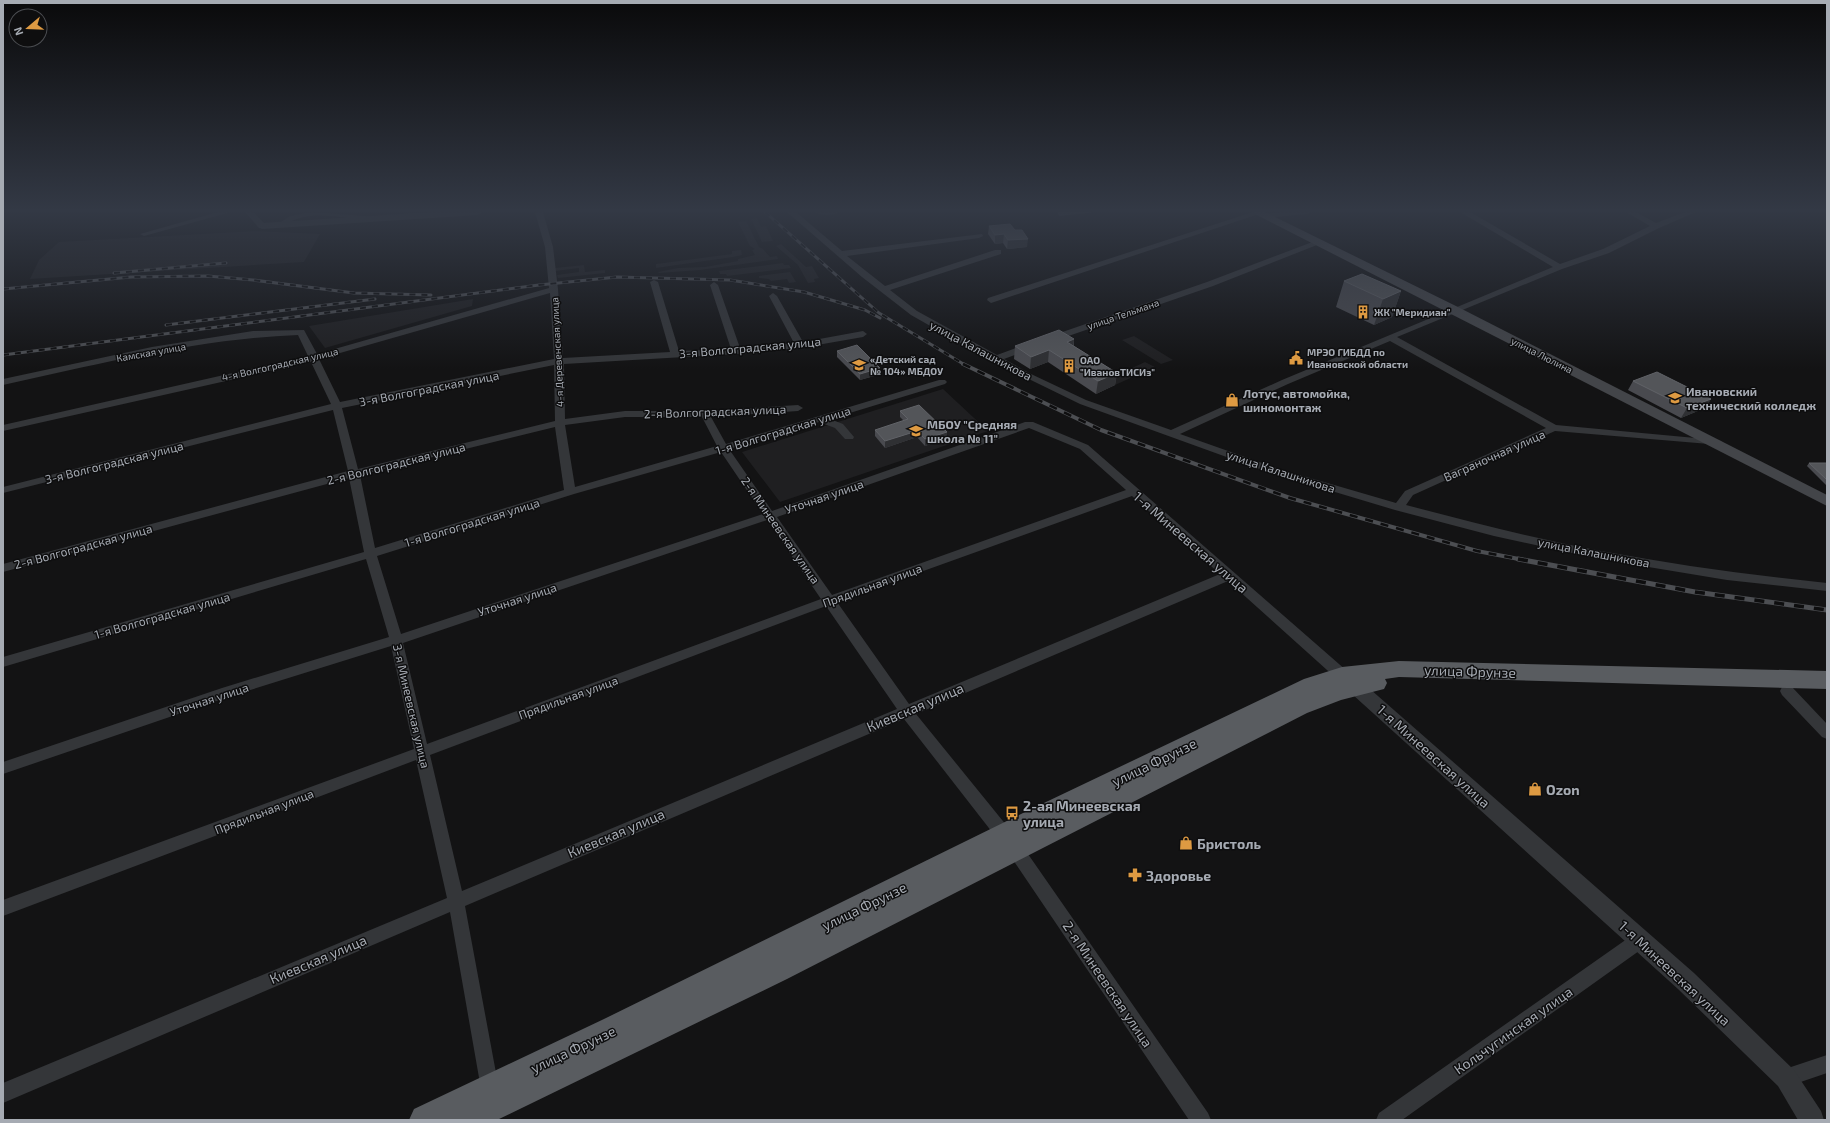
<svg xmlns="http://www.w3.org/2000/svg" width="1830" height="1123" font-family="'Exo 2',sans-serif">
<rect width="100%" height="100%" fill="#131314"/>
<path fill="#1f1f21" d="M757,218L761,227L766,226L773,241L762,242L751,219Z
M746,221L759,247L763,249L770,257L777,256L778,259L700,270L659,273L658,272L678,268L705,267L738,261V259L755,255L752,250L755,249L750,246L738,222Z
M256,231L320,234L304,262L30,279L39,260L59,242Z
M781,244L806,267L812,266L819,278L814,279L815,282L808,283L798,265L776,246Z
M741,250L742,255L733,257L656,268V264L732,254V251Z
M783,263L784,265H789L791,268L727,276L726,274H720L719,271Z
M584,265L585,272L605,270V273L558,278L557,275L579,272V268L555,271V268Z
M790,272L796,282L789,283L787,279L771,281L769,279L759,278V276Z
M473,299L472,306L325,348L309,326Z
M1134,336L1173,360L1161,364L1122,340Z
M1145,362L1155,367L1115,385L1106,380Z
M943,389L988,431L780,502L742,452Z"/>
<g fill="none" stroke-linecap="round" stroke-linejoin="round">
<path fill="#343639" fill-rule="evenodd" d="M218,212H231L144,236L140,234Z
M245,212H253L265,224V228H259Z
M311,212L365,216L369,218L365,220C342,218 311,210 290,222L292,224L288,226L281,222L290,216Z
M535,212H543L553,247L558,289L563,358L670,352L650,282L654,280L658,282L679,351L731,349L710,285L714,282L718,285L740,348L794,343L769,296L773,293L777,296L803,342L863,331L867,334L863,337L800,348L736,354L564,364L565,419L625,411H705L798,405L803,408L798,411L711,417L726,444L939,380H945L947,382L945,384L830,419L843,424L854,437L853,439H845L835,428L819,422L729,449L772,511L1025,422H1033L1088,445L1347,671L1349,675L1347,679L1342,680L1337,679L1228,581L916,714L1011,831L1013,836L1011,841L1005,843L999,841L904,719L465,906L499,1089L497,1096L490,1098L483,1096L481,1089L450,912L3,1103V1083L447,898L416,760L3,916V900L414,749L391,646L231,696L3,774V762L222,688L389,637L366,559L3,667V657L364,552L349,478L3,572V564L348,471L333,410L3,493V487L331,404L311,362L3,431V425L308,356L298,335C198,339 100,364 3,385V379L152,347L253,331L304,330L317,354L549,288L545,247ZM550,293L554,359L340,402L319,359ZM554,365L555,421L358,469L342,408ZM625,417H702L717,446L575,487L565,425ZM555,427L564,490L375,548L360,475ZM1029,428L1080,449L1126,490L832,595L777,517ZM721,452L763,514L401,634L377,556L574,494ZM1132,496L1220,574L909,704L837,602ZM767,520L821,599L427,744L403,643ZM826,606L897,709L462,891L430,755Z
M787,212H796L842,251L982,234L983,236L979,238L847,256L885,286L995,250H1001V254L890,290L917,311L997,355L1027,344H1033L1035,346L1033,348L1004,359L1031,374L1086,400L1171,430L1282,380L1553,267L1460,212H1470L1560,264L1603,249L1650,226L1626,212H1636L1656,223L1685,212H1696L1659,228L1609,253L1562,269L1397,337L1556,425L1717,440L1721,441L1722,443L1721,445L1555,431L1413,495L1406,505C1471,522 1535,539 1601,551C1676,565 1751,575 1827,583V591L1727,580L1600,559L1494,536L1395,510L1268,472L1080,404L992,361L911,315L862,277ZM1390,341L1546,428L1405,491L1396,503L1276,468L1180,434L1288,384Z
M815,212H839C833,216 821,216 815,212Z
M1253,212L1262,213L994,302L991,303L987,300L988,298Z
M1280,212H1311L1307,214L1264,218L1260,216L1264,214Z
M1315,241H1318L1322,243L1213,286L1054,341L1051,342L1046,339L1048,337L1207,282Z
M1787,686L1792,687L1827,724V739L1822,737L1782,695L1780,691L1782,687Z
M1015,842L1021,844L1208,1113L1211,1120H1189L1009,854L1007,849L1009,844Z
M1640,932L1646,934L1649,940L1646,946L1402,1120H1376L1379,1113L1634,934Z
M1827,1055V1073L1786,1087L1779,1085L1777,1078L1779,1071Z"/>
<path fill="#343639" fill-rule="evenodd" d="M431,212H482L478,215L262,229L257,226L262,223Z
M1348,674L1354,675L1694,973L1794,1070L1821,1111L1824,1120H1798L1778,1086L1678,989L1342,685L1340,680L1342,675Z"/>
<path fill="#434549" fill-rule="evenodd" d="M1251,212H1265L1458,307L1827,495V506Z"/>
<path fill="#595c60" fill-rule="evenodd" d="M1399,661L1827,671V689L1399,677L1385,679L1387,683L1384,689L1341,700L1307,713L787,979L497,1120H409L414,1109L604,1019L1023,813L1304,679L1342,667Z"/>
<g stroke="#4c4e52" stroke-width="3">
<path id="rail-far2" d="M765,212L879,313L965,365
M114,273L226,263
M3,289L131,277L208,276L253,280L354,293L431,295
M166,325L375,299
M3,355L539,285L617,277L730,280L804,292L865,310L880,318"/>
</g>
<g stroke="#4c4e52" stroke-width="4">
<path id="rail-far1" d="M963,364L1101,430L1290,498L1477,551L1524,560"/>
</g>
<g stroke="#4c4e52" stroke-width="5">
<path id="rail" d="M1518,559L1695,592L1827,610"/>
</g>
<use href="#rail-far2" stroke="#0e0e0f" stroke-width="2" stroke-dasharray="6" stroke-linecap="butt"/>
<use href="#rail-far1" stroke="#0e0e0f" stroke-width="2.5" stroke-dasharray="8" stroke-linecap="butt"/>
<use href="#rail" stroke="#0e0e0f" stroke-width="3.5" stroke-dasharray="10" stroke-linecap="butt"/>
</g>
<path fill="#494a4f" d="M1057,212H1096L1059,216Z
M989,226L1027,247L1007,249L1003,243L995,244L988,234Z
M1344,281L1401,291L1392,317L1374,325L1336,307Z
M1074,339V346L1117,373L1115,385L1096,394L1048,362L1030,369L1014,359L1015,346Z
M837,351L881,374L860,380L837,357Z
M1633,381L1711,399L1705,408L1681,418L1628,390Z
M900,411L947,432V438L925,446L917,437L885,448L875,436V430L904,421L900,417Z
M1809,463H1827V486L1807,466Z"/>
<path fill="#2f3033" d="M1004,234L1003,243L995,244V235Z
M1028,239L1027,247L1007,249L1008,240Z
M1401,291L1392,317L1374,325L1383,299Z
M1074,339L1073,351L1067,342Z
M1049,350L1048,362L1030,369L1031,357Z
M880,368L881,374L860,380V374Z
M1117,373L1115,385L1096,394L1098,381Z
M1711,399L1705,408L1681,418L1687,408Z
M917,431V437L885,448V441Z
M947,432V438L925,446V439Z"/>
<path fill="#535559" stroke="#606267" d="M1010,224L1015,230H1022L1028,239L1008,240L1004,234L995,235L989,226Z
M1362,274L1401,291L1383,299L1344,281Z
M1059,330L1074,339L1067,342L1117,373L1098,381L1049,350L1031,357L1015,346Z
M857,345L880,368L860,374L837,351Z
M1657,372L1711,399L1687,408L1633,381Z
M919,405L947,432L925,439L917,431L885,441L875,430L908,419L900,411Z
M1809,463H1827V480Z"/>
<linearGradient id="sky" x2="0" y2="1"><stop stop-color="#0a0a0b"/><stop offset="0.57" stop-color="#333945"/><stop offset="1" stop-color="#333945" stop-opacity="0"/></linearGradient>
<rect width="1830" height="369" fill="url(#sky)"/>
<defs>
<g id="building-bare" transform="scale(1.08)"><path d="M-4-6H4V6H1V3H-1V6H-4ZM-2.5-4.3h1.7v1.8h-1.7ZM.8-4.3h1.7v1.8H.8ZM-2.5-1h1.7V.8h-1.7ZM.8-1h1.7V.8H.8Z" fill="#de9a42" stroke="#0e0e0f" stroke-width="2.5" paint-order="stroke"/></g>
<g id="civic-bare" transform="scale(1.08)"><path d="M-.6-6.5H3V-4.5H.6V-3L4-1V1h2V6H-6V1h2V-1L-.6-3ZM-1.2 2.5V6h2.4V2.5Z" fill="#de9a42" stroke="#0e0e0f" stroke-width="2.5" paint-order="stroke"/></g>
<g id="school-bare" transform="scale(1.08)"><path d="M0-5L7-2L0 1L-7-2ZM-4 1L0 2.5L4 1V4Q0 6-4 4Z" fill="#de9a42" stroke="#0e0e0f" stroke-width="2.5" paint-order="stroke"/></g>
<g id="university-bare" transform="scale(1.08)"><path d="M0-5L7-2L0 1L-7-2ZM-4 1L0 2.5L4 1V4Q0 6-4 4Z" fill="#de9a42" stroke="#0e0e0f" stroke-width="2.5" paint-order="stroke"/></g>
<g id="shop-bare" transform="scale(1.08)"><path d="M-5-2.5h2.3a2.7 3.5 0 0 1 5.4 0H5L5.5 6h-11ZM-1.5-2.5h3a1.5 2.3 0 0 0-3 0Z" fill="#de9a42" stroke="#0e0e0f" stroke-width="2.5" paint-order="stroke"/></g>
<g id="bus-bare" transform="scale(1.08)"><path d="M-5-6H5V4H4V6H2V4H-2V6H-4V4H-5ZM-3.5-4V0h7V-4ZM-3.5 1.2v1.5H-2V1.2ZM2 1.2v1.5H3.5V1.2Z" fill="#de9a42" stroke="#0e0e0f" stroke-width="2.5" paint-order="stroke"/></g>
<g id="pharmacy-bare" transform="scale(1.08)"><path d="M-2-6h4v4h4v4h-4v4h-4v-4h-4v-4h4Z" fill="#de9a42" stroke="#0e0e0f" stroke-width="2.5" paint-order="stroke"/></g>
</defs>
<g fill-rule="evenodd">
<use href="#building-bare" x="1363" y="312"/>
<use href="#civic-bare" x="1296" y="358"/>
<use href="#school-bare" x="859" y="365"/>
<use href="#building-bare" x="1069" y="366"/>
<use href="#university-bare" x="1675" y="398"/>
<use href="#shop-bare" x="1232" y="400"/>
<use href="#school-bare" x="916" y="431"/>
<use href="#shop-bare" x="1535" y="789"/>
<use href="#bus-bare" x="1012" y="813"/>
<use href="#shop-bare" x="1186" y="843"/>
<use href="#pharmacy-bare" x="1135" y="875"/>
</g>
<g text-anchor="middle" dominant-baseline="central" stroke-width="3" stroke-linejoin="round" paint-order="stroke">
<g font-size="10" font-weight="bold" fill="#a6abb3" stroke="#0e0e0f" text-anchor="start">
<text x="1374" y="312">ЖК "Меридиан"</text>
<text x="1307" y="352">МРЭО ГИБДД по<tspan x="1307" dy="12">Ивановской области</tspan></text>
<text x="870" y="359">«Детский сад<tspan x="870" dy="12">№ 104» МБДОУ</tspan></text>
<text x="1080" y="360">ОАО<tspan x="1080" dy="12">"ИвановТИСИз"</tspan></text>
</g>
<g font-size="10" fill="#a6abb3" stroke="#0e0e0f">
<text transform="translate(1123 314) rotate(-19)">улица Тельмана</text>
<text transform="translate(151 352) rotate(-10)">Камская улица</text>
<text transform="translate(557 352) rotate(-93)">4-я Деревенская улица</text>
<text transform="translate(1542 355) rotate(27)">улица Люлина</text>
<text transform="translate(280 364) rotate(-13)">4-я Волгоградская улица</text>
</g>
<g font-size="12" fill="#a6abb3" stroke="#0e0e0f">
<text transform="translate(750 347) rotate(-5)">3-я Волгоградская улица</text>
<text transform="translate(981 350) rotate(28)">улица Калашникова</text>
<text transform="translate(429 388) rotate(-11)">3-я Волгоградская улица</text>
<text transform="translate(715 411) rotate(-2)">2-я Волгоградская улица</text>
<text transform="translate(783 430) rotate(-17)">1-я Волгоградская улица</text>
<text transform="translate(1494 455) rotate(-24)">Ваграночная улица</text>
<text transform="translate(114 462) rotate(-14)">3-я Волгоградская улица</text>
<text transform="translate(396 463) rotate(-14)">2-я Волгоградская улица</text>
<text transform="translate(1281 471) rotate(18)">улица Калашникова</text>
<text transform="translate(824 496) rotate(-19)">Уточная улица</text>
<text transform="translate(472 522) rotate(-17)">1-я Волгоградская улица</text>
<text transform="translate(781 530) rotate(55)">2-я Минеевская улица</text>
<text transform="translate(83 546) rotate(-15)">2-я Волгоградская улица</text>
<text transform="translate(1594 552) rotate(11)">улица Калашникова</text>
<text transform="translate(872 585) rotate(-20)">Прядильная улица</text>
<text transform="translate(517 599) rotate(-18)">Уточная улица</text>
<text transform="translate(162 615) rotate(-16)">1-я Волгоградская улица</text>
<text transform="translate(568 697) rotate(-20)">Прядильная улица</text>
<text transform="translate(209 699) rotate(-18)">Уточная улица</text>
<text transform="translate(412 706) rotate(77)">3-я Минеевская улица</text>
<text transform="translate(264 811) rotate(-21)">Прядильная улица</text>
</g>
<g font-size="12" font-weight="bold" fill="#a6abb3" stroke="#0e0e0f" text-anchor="start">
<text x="1686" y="391">Ивановский<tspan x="1686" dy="14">технический колледж</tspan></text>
<text x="1243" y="393">Лотус, автомойка,<tspan x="1243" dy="14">шиномонтаж</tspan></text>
<text x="927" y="424">МБОУ "Средняя<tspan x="927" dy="14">школа № 11"</tspan></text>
</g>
<g font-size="14" fill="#a6abb3" stroke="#0e0e0f">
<text transform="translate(1191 542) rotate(41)">1-я Минеевская улица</text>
<text transform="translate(1470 671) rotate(2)">улица Фрунзе</text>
<text transform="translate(915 707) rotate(-23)">Киевская улица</text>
<text transform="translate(1434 756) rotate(42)">1-я Минеевская улица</text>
<text transform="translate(1154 762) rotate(-26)">улица Фрунзе</text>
<text transform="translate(616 833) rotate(-23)">Киевская улица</text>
<text transform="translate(864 906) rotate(-26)">улица Фрунзе</text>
<text transform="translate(318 959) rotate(-23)">Киевская улица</text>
<text transform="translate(1675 973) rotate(43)">1-я Минеевская улица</text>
<text transform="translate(1108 984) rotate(56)">2-я Минеевская улица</text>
<text transform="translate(1513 1030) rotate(-35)">Кольчугинская улица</text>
<text transform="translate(573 1049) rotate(-25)">улица Фрунзе</text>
</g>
<g font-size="14" font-weight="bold" fill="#a6abb3" stroke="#0e0e0f" text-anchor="start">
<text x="1546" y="789">Ozon</text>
<text x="1023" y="805">2-ая Минеевская<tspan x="1023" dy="16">улица</tspan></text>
<text x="1197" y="843">Бристоль</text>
<text x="1146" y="875">Здоровье</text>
</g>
</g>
<rect width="1830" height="1123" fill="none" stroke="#a6abb3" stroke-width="8"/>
<g transform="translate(28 28) rotate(251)"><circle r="19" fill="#0e0e0f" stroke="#4b4d51"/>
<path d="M0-3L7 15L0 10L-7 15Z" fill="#de9a42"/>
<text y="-6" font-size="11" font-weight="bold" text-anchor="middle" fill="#a6abb3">N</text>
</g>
</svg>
